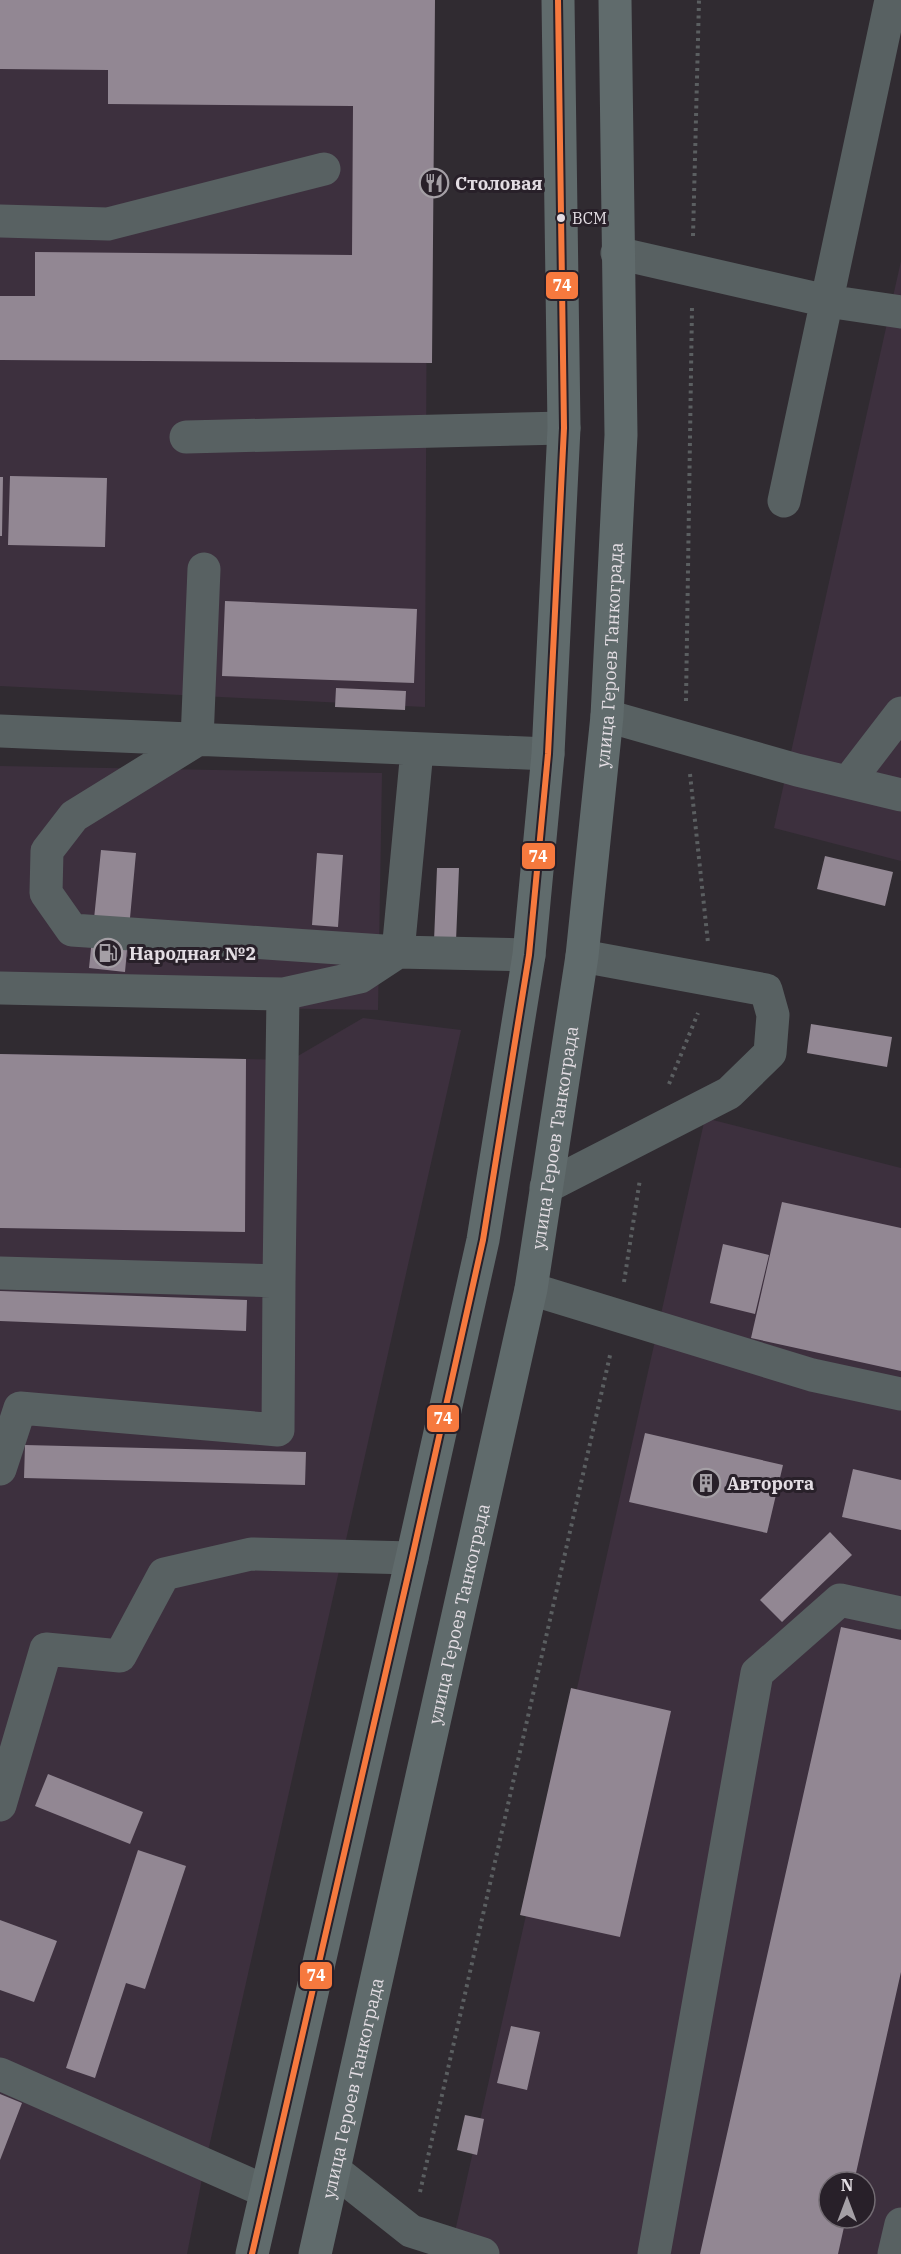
<svg xmlns="http://www.w3.org/2000/svg" width="901" height="2254" font-family="'IBM Plex Serif',serif">
<rect width="100%" height="100%" fill="#302b31"/>
<path fill="#3d303e" fill-rule="evenodd" d="M0,0H428L425,707L0,686Z
M901,261V861L774,828Z
M0,766L382,773L378,1010L0,1004Z
M363,1018L461,1030L204,2169L187,2254H0V1054L291,1060Z
M705,1118L901,1168V2254H450ZM829,2182H865V2218H829Z"/>
<path fill="#928793" d="M0,0H435L432,363L0,360V296H35V252L352,255L353,106L108,104V70L0,69Z
M10,476L107,478L105,547L8,545Z
M0,477H3L2,536H0Z
M225,601L417,609L414,683L222,676Z
M336,688L406,691L405,710L335,707Z
M101,850L136,853L125,972L89,968Z
M317,853L343,855L338,927L312,925Z
M825,856L893,872L885,906L817,889Z
M437,868H459L456,941H434Z
M811,1024L892,1037L887,1067L807,1053Z
M0,1054L246,1059L245,1232L0,1228Z
M782,1202L901,1228V1371L751,1338Z
M723,1244L769,1255L755,1314L710,1303Z
M0,1291L247,1300L246,1331L0,1321Z
M645,1433L783,1465L767,1533L629,1502Z
M25,1445L306,1452L305,1485L24,1478Z
M853,1469L901,1480V1530L842,1517Z
M830,1532L852,1555L782,1622L760,1600Z
M841,1627L901,1640V1972L854,2182H829V2218H846L838,2254H700Z
M571,1688L671,1711L620,1937L520,1915Z
M48,1774L143,1812L130,1844L35,1806Z
M138,1850L186,1866L145,1989L126,1983L95,2078L66,2068Z
M0,1920L57,1941L34,2002L0,1990Z
M511,2026L540,2032L527,2090L497,2083Z
M0,2094L22,2103L0,2160Z
M465,2115L484,2119L477,2155L457,2150Z"/>
<g fill="none" stroke-linecap="round" stroke-linejoin="round">
<path stroke="#5b5f61" stroke-width="4" stroke-dasharray="3 4.5" stroke-linecap="butt" d="M693,236L699,0
M686,701L692,307
M690,774L708,943
M669,1084L698,1013
M624,1282L640,1179
M420,2192L611,1351"/>
<path stroke="#586162" stroke-width="33" d="M0,221L108,224L324,169
M617,253L827,301L901,312
M186,437L564,428
M784,501L891,0
M204,569L197,740L74,816L47,851L46,893L72,930L398,952L529,955
M607,716L797,770L901,795
M0,731L548,754
M848,782L901,713
M0,988L283,994
M546,1187L729,1093L770,1053L773,1015L766,990L582,956
M0,1273L279,1281L283,994L360,977L398,952L417,750
M531,1289L812,1375L901,1394
M0,1469L20,1408L278,1430L279,1281
M0,1805L46,1649L120,1656L164,1574L251,1554L412,1558
M0,2074L265,2191
M334,2170L411,2231L483,2254
M654,2254L757,1673L840,1600L901,1613
M894,2254L901,2224"/>
<g stroke="#606b6c" stroke-width="33">
<path d="M252,2254L412,1558L483,1240L529,955L548,754L564,428L558,0"/>
<path id="s1" d="M315,2254L531,1289L582,956L607,716L621,435L615,0"/>
</g>
<g stroke="#282029" stroke-width="10">
<path id="bus-1" d="M252,2254L412,1558L483,1240L529,955L548,754L564,428L558,0"/>
</g>
<use href="#bus-1" stroke="#f6793e" stroke-width="6"/>
</g>
<defs>
<g id="restaurant-ring" transform="scale(1.5)"><circle r="9.5" fill="#282029" stroke="#a49fa5" stroke-width="1.5"/><path d="M-5-6h1v4h1v-4h1v4h1v-4h1v5L-1.5 .5V6h-2V.5L-5-1ZM5-6V6H3V1.5H1.5Q1.5-4 5-6Z" fill="#a49fa5"/></g>
<g id="fuel-ring" transform="scale(1.5)"><circle r="9.5" fill="#282029" stroke="#a49fa5" stroke-width="1.5"/><path d="M-5.5-6h7V0h2V4h1.3V-2.5L3-4.5l.8-.8L6-3V5H2.5V1h-1V6h-7ZM-4.2-4.7v3.2H.2V-4.7Z" fill="#a49fa5"/></g>
<g id="building-ring" transform="scale(1.5)"><circle r="9.5" fill="#282029" stroke="#a49fa5" stroke-width="1.5"/><path d="M-4-6H4V6H1V3H-1V6H-4ZM-2.5-4.3h1.7v1.8h-1.7ZM.8-4.3h1.7v1.8H.8ZM-2.5-1h1.7V.8h-1.7ZM.8-1h1.7V.8H.8Z" fill="#a49fa5"/></g>
</defs>
<g fill-rule="evenodd">
<use href="#restaurant-ring" x="434" y="183"/>
<use href="#fuel-ring" x="108" y="953"/>
<use href="#building-ring" x="706" y="1483"/>
</g>
<circle fill="#e3dde3" stroke="#282029" stroke-width="2" cx="561" cy="218" r="5"/>
<g text-anchor="middle" dominant-baseline="central" stroke-width="6" stroke-linejoin="round" paint-order="stroke">
<g font-size="16" fill="#e3dde3" stroke="#282029" text-anchor="start">
<text x="572" y="218">ВСМ</text>
</g>
<g font-size="18" font-weight="bold" fill="#e3dde3" stroke="#282029" text-anchor="start">
<text x="455" y="183">Столовая</text>
<text x="129" y="953">Народная №2</text>
<text x="727" y="1483">Авторота</text>
</g>
<g font-size="18" fill="#e3dde3" stroke="#282029">
<text stroke="none"><textPath href="#s1" startOffset="1628">улица Героев Танкограда</textPath></text>
<text stroke="none"><textPath href="#s1" startOffset="1142">улица Героев Танкограда</textPath></text>
<text stroke="none"><textPath href="#s1" startOffset="656">улица Героев Танкограда</textPath></text>
<text stroke="none"><textPath href="#s1" startOffset="170">улица Героев Танкограда</textPath></text>
</g>
</g>
<g stroke="#282029" stroke-width="2">
<rect x="545" y="271" width="34" height="29" rx="6" fill="#f6793e"/>
<rect x="521" y="842" width="35" height="28" rx="6" fill="#f6793e"/>
<rect x="426" y="1404" width="34" height="29" rx="6" fill="#f6793e"/>
<rect x="299" y="1961" width="34" height="29" rx="6" fill="#f6793e"/>
</g>
<g font-size="16" text-anchor="middle" font-weight="bold" fill="#fff">
<text x="562" y="291">74</text>
<text x="538" y="862">74</text>
<text x="443" y="1424">74</text>
<text x="316" y="1981">74</text>
</g>
<g transform="translate(847 2200)"><circle r="28" fill="#282029" stroke="#736c73" stroke-width="1.5"/>
<path d="M0-4.5L10 22L0 15L-10 22Z" fill="#a49fa5"/>
<text y="-9" font-size="16" font-weight="bold" text-anchor="middle" fill="#e3dde3">N</text>
</g>
</svg>
